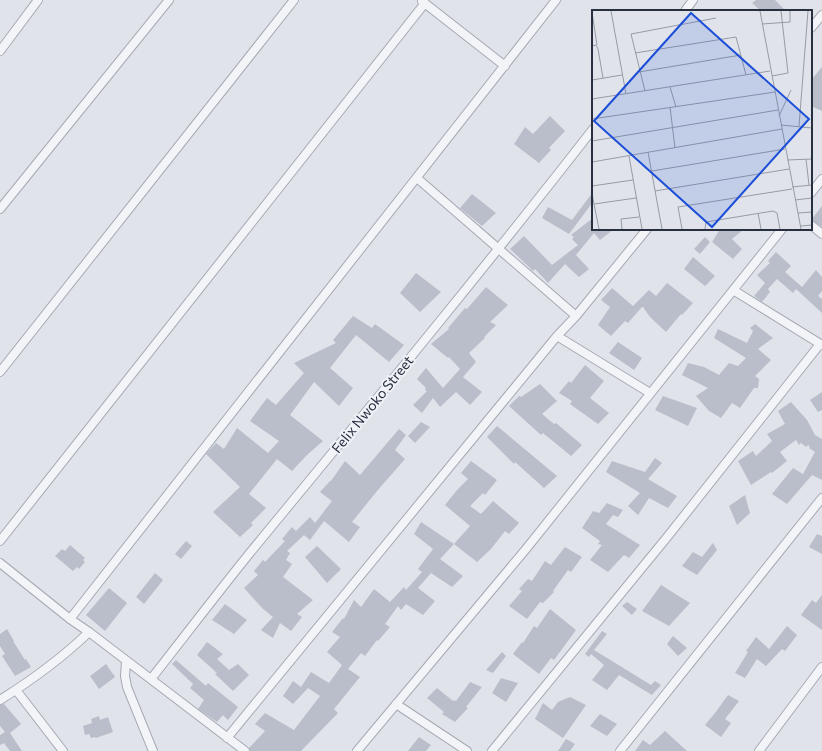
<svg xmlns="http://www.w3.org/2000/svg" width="822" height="751" font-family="Commissioner,sans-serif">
<rect width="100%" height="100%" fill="#e0e3ea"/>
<path fill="#babeca" d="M756,0H775L786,11H761L752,3Z
M822,67V111L811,106V80Z
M550,116L565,131L549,148L551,150L539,163L514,144L525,127L533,134Z
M593,192V202L569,234L542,218L548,207L572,220Z
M472,194L496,213L482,226L460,208Z
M822,206V227L811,220Z
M593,218V229H614L600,240L594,233L576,255L589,269L579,277L565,264L548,283L535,269L533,271L530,268L510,249L524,236L552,265L578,245L572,239L574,237L571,235Z
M720,229H744L732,239L742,249L733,259L712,242Z
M705,237L710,242L700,254L694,249Z
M776,252L791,266L785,272L802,287L816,270L822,277V291L818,296L822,299V313L796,289L793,293L777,279L768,289L770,292L762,302L754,296L765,283L757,275L770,263L768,261Z
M693,257L715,276L705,286L684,269Z
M416,273L441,292L420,312L400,293Z
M667,283L693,303L682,315L681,314L666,332L650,317L643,307H642L628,323L625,321L611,336L598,325L610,307L601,300L612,288L633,306L649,290L656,296Z
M486,287L508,305L490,322L496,325L484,337L485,338L469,353L476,362L463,377L482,392L470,405L456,392L440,407L433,398L422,413L413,405L427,391L425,390L426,388L417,379L426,368L443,388L460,369L449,357L448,358L431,344L449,329L448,328L465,308L467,309Z
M353,316L372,328L375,324L404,345L389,362L356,335L330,368L353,388L339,406L314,382L290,415L323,441L308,454L292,471L277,459L249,494L266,508L251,523L253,525L240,537L213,512L240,487L206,454L216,443L224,449L237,428L268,453L279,441L250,421L267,398L276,405L304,373L294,363L336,343L333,340Z
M755,324L773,338L758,349L771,360L755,376L759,379L758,388H754L740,408L732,403L721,418L709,411L696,396L708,388L682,375L688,363L704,367L719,375L729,363L738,366L746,358L714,338L718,329L747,343L753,331L750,328Z
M618,342L642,358L634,370L609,353Z
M585,365L604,381L590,398L609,413L598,424L570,404L572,401L559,393L569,381L571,383Z
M540,384L557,401L542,414L554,424L556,423L582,445L571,456L543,433L541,435L509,406L519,396L521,397Z
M822,392V410L818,412L810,400Z
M663,396L697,408L688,426L655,410Z
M791,402L807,420L815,435L822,439V480L812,475L787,504L772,494L793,468L803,474L815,452L809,448L810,447L808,445L806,447L801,443L799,445L796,440L780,452L787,461L772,473L771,472L751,485L738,461L753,451L756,456L772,441L767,434L785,424L778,411Z
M421,422L430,427L415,443L408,436Z
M497,426L557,476L544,488L515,462L514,464L487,437Z
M399,429L406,435L395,450L405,459L377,491L352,522L360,527L349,542L324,521L310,540L304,535L287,551L290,553L286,560L292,564L283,577L313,600L297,614L302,617L291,631L280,623L273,638L261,630L273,617L262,608L244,588L258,575L254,571L263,560L265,562L285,541L282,539L292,527L296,531L310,517L315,523L332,501L320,492L330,481H331L345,461L360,475Z
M655,458L662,463L648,479L677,496L668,508L649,498L638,515L628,506L640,493L606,472L612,461L645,472Z
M471,461L497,480L485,495L483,493L470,506L481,514L493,501L519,523L509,534L505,531L491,549L477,562L454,544L470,526L445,505L457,490L468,479L461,473Z
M745,495L750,513L737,525L729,506Z
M607,503L623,510L618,517L613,515L606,524L640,545L629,558L624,555L608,572L590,560L602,545L598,544L600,541L582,528L593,511L599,513Z
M421,522L454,544L440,559L463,576L452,587L431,573L418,588L435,601L423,615L406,604L401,610L398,606L385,624L390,627L378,641L377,640L365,656L361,653L348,669L360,677L334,709L338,713L301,751H250L249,748L265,731L255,724L265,713L294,730L320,696L308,688L293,704L283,696L293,681L301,687L311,672L329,683L342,665L327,652L340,637L332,632L343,618L344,619L354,600L361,607L374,589L390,602L404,587L406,590L422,572L418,569L433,549L414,534Z
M817,534L822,536V554L809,547Z
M186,541L192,546L181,559L175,554Z
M713,543L717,550L697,575L682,566L693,552L702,557Z
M70,545L85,558L83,560L85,562L79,569L77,567L73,571L55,556L62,549L65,551Z
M317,546L341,569L327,583L305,557Z
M565,547L582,557L571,572L568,570L553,591L554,592L543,603L540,602L527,619L509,606L522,591L519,589L528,579L532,581L545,561L551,565Z
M155,573L163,580L144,604L136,597Z
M661,585L690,603L669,626L642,611Z
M109,588L127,603L105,631L86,615Z
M822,595V630L801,615L812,600L816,603Z
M627,602L637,609L632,615L622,606Z
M225,604L247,620L234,634L212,620Z
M550,609L576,630L554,660L551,658L539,674L513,654L522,642L523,643L534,626L537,628Z
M787,626L797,635L785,651L782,649L766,666L757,659L745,678L735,673L748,652L746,651L756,637L769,649Z
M7,629L14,641H13L25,660L26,659L31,667L15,676L2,656L5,654L0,646V634Z
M602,631L607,634L594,650L651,685L655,681L661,685L652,695L619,675L607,690L592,680L604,665L591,654L589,657L585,654Z
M673,636L687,648L678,656L667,644Z
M207,642L223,654L217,659L229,670L238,664L249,675L233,691L215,674L217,673L197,655Z
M502,652L506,656L493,673L486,670Z
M176,660L206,686L208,683L238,707L228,720L223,715L217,722L198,709L204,700L190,688L193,684L172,664Z
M106,664L115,677L99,689L90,676Z
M501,678L518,683L506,702L492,693Z
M470,682L482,687L466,707L468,708L455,722L442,714L444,712L427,698L437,688L453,701L454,700L456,701Z
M728,695L739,701L725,719L731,723L721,737L705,725L715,713Z
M570,697L586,705L563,738L535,719L543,703L552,710L558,702Z
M4,704L21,724L10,733L22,751H10L4,743L0,745V735L5,732L0,726V705Z
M600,714L617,724L607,736L590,726Z
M99,716L100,720L108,717L113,732L96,738L95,737L91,738L89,734L85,735L83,726L92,723L91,719Z
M665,731L687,751H635L643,740L650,745Z
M419,737L431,745L426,751H408Z
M566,739L575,744L570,751H558Z"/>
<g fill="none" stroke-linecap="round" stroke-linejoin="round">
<g stroke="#a5a9b4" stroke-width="10">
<path id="minor" d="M422,1L505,66
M685,11L693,0
M811,28L822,15
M0,51L38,0
M417,178L576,316
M811,193L822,179
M0,209L169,0
M811,225L822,234
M733,290L822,345
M557,336L650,393
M0,372L294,0
M0,541L425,3
M0,563L70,619L89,632L245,751
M70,619L556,0
M126,661L125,676L127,687L153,751
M151,679C184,637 216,595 249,554C365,413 481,273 593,129
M16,690L63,751
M0,700C32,680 62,658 89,632
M396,704L467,751
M227,738L557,336L576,316L647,229
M357,751L526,549L782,229
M492,751L668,536L820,344
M620,751L822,498
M759,751L822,667"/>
</g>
<use href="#minor" stroke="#f3f4f8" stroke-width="8"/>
</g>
<g text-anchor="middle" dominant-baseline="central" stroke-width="4" stroke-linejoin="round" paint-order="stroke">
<g font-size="14" fill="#282f41" stroke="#f0f2f7">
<text transform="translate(372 404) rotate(-51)">Felix Nwoko Street</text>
</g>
</g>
<g transform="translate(592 10)">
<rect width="220" height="220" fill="#e0e3ea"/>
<path fill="none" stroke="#969ba6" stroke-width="1" d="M19,1L34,84M168,1L209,219M0,2L5,35M170,14L198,12V1M0,36L4,35L6,39L11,68M43,43L144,27L154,65M47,62L149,45M180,66L196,63L189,1M0,70L30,65M78,77L84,97M53,81L39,24L124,8M0,89L178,61M78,97L83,138M187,106L199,80M0,109L183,82M189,115L220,118M207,116L216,1M0,131L186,100M56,142L70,219M37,146L50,219M214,149L217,175M195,150L220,149M0,152L190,119M60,161L193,139M0,176L41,170M200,177L220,175M63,181L197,159M0,184L7,219M203,190L220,188M2,194L44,188M166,203L169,219M206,203L220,202M208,216L220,215M30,219L29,209L47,207M90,219L86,197L200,179M113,219L114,212L181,201L185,203L188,219"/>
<path fill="#1d4ed8" fill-opacity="0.15" stroke="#1d4ed8" stroke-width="2" d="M99,3L217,109L120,217L2,111Z"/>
<rect width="220" height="220" fill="none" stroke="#282f41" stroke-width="2"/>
</g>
</svg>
